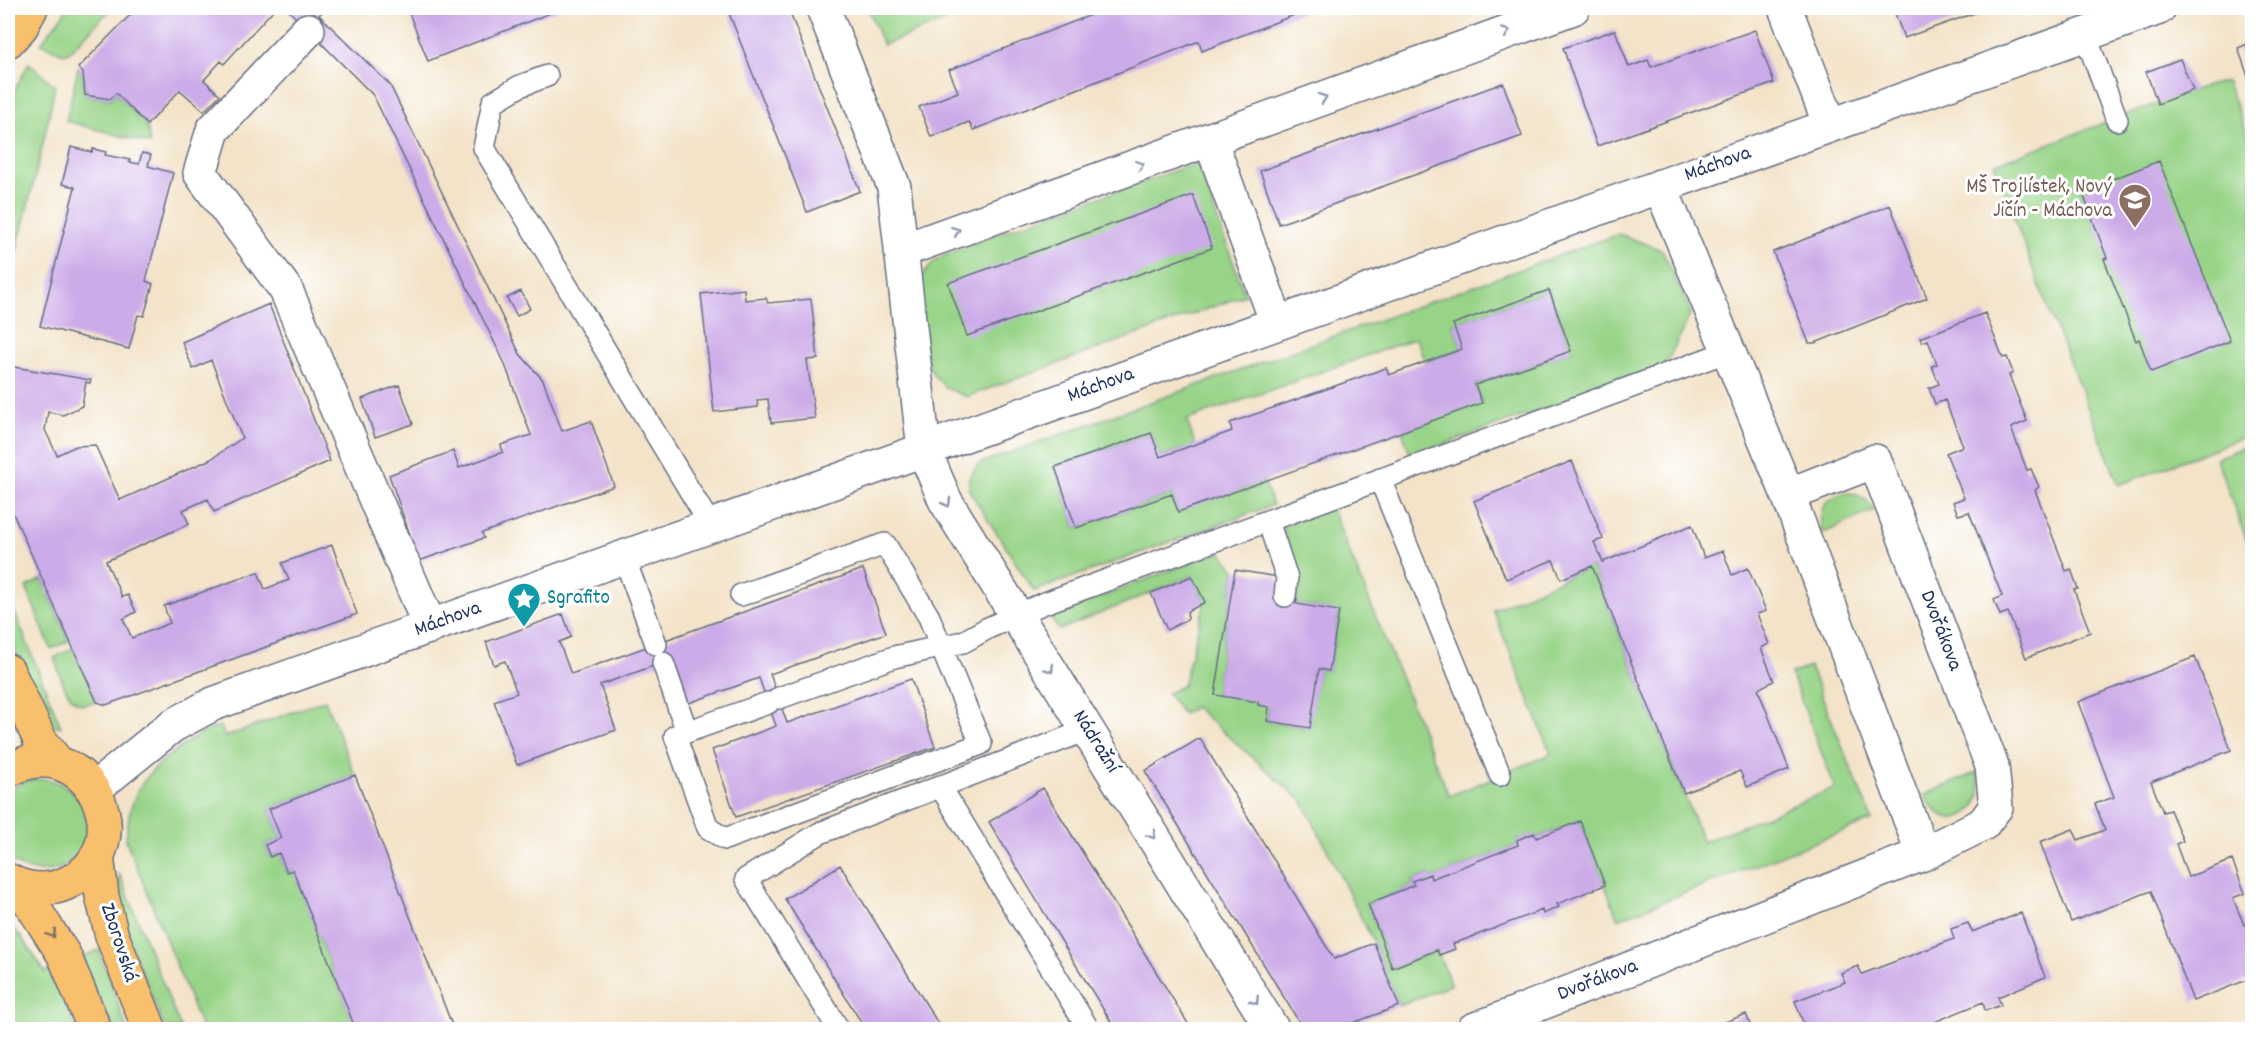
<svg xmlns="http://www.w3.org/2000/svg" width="2260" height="1037" font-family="Dekko,sans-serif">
<rect width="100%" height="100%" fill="#fff"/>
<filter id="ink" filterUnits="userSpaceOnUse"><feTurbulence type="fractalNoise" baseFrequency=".0167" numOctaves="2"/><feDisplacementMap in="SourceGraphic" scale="12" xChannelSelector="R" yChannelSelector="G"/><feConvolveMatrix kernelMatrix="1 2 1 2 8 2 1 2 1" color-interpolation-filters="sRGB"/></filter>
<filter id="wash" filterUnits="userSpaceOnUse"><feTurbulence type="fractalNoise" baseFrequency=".008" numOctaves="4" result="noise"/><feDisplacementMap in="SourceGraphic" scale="24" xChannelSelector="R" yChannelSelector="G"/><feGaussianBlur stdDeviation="1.35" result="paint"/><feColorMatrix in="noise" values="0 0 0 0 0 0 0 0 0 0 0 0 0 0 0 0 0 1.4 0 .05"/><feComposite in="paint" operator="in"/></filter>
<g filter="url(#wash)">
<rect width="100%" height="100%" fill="#f3e3c8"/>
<path fill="#98d488" stroke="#5a8273" stroke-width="1.5" d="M68,8H112L69,52L63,54L41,43Z
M868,8H979L883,45Z
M29,63L55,86L42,148L8,285V103Z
M78,68L83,73L85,95L110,99L116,93L147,125L150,144L66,121Z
M2226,81L2252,145V434L2119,485L2042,293L1994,164L2193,90Z
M1197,163L1245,295L966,397L945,387L933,374L926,357L919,290L921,278L935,260L985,238Z
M1619,234L1662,250L1691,312L1666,365L1411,456L1402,431L1482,402L1475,385L1571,351L1549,290L1453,324L1462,349L1425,362L1416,338L1187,420L1195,445L1160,457L1151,433L1055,467L1076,528L1172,494L1178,511L1264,481L1273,505L1034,591L969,490V478L978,464Z
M2252,444V545L2249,547L2216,458Z
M1848,493C1861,495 1867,499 1874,510L1822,534C1818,511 1822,496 1848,493Z
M1331,507L1449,796L1551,754L1493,610L1592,566L1703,842L1835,788L1791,674L1810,667L1872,820L1618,919L1580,821L1536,838L1533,834L1517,840L1518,845L1431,879L1429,874L1412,881L1414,885L1368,904L1392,968L1437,950L1451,985L1399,1006L1374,943L1303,802L1195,707L1183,714L1167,693L1183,686L1205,602L1192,576L1059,630L1050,617L1220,551L1235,570L1215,695L1270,697L1267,721L1309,728L1319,669L1329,671L1339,612L1296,604L1300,579L1282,527Z
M42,579L69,641L51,649L26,587Z
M9,598L61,727L50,724L34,701L8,633Z
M73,648L97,701C93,702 86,705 82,704C65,701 60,671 54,658Z
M325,700L355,775L269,809L281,838L265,845L270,857L279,853L287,872L293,870L356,1029H202L126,840C127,826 129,812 134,799C146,768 190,736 220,726L225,737Z
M1977,772C1979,782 1982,791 1978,800C1976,806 1971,811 1966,814C1947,825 1932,811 1924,795Z
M34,779C98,775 106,866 45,871C31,872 18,867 8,857V792L21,783Z
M119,873L181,1029H165L117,911Z
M8,923L22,938L45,972L52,969L76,1029H8Z
M99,950L127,1029H113L80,958Z"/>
<g id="blocks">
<path fill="#ccace8" d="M137,8H275L224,64L221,61L204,80L220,95L204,111L180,90L147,125L116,93L110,99L85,95L83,73L78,68Z
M286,8H326L319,15L390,85L520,354L543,380L562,431L591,421L614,486L482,533L484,538L419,561L389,475L453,451L459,468L503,452L501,445L531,435L504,362L373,95Z
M407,8H563L428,61Z
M727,8H788L860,191L807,212Z
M1109,8H1312L1202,51L1199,41L973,130L969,122L931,137L919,107L958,92L949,70Z
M1893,8H1989L1904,38Z
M1615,30L1629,67L1648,60L1651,67L1755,30L1774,83L1597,146L1563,48Z
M2252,42V88L2238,48Z
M2180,59L2193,90L2158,104L2146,72Z
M1503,83L1522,136L1279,224L1260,171Z
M71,147L92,152L93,149L106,152L105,155L130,160L129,162L139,164L142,153L151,155L148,166L173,173L146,281L153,284L144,316L138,315L129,349L40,326L75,187L62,184Z
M2159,161L2230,341L2151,372L2139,339L2136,341L2104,259L2107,258L2082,191Z
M1193,195L1212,248L967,336L948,283Z
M1890,205L1927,298L1815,343H1809L1773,252Z
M744,289L745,300L766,298L768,303L811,299L818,359L807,360L815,418L771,423L768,399L757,400L758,407L714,412L701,294Z
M1549,290L1571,351L1475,385L1482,403L1178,512L1172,494L1076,528L1055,467L1151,433L1160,457L1232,431L1230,423L1386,368L1389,375L1462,349L1453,324Z
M521,291L530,309L517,316L507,298Z
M269,304L330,461L214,512L208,499L183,510L189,524L106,561L122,597L128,595L136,612L123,619L132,638L170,623L164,606L258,572L265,589L289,580L282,563L332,545L357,614L106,705L97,702L8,502V366L91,380L90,383L86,382L82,406L63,415L48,412L45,430L57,455L76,446L95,445L120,500L211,459L242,438L211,360L193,369L182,342Z
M1985,313L2003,358L2007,357L2013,373L2009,375L2027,421L2011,428L2027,470L2031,469L2039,487L2035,490L2066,571L2071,569L2078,589L2074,590L2090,632L2026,658L2008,612L2000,615L1994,600L2002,596L1969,512L1958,515L1953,502L1964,498L1946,453L1963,446L1945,400L1935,404L1929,388L1939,384L1932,366L1937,364L1928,340L1922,342L1920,338Z
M399,385L413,424L375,437L362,399Z
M1572,461L1603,539L1594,542L1603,562L1692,525L1704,558L1723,551L1732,575L1748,568L1766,611L1757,614L1769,644L1761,648L1774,681L1758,689L1789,769L1747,787L1740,771L1684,793L1592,566L1561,579L1553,560L1506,579L1474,501Z
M863,569L886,633L770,674L787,723L911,679L935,747L736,817L712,750L776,726L759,678L689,703L673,659L600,685L616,730L517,765L494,701L517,693L505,661L494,665L486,642L563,614L571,637L559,642L571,674Z
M1235,570L1278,577L1285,596L1297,598L1296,604L1339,611L1329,671L1319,669L1310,728L1267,721L1269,707L1258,705V702L1215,695Z
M1192,576L1205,602L1187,612L1188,619L1167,630L1151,593Z
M2195,657L2231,750L2151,782L2163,812L2170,810L2183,841L2176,844L2188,877L2232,860L2245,893L2233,898L2244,925L2252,922V978L2193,1001L2151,891L2071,922L2040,842L2073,829L2078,840L2105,830L2095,804L2114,797L2078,702Z
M1200,738L1334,959L1374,943L1399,1006L1334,1030H1304L1145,771Z
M355,775L423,950L454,1030H356L293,870L287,872L279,853L270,857L265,845L281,838L269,809Z
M1043,788L1142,949L1192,1030H1116L1087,983L989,822Z
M1580,821L1605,885L1557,904L1559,907L1543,914L1542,910L1453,944L1455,949L1439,955L1437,950L1392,968L1368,904L1414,885L1412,881L1430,874L1431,879L1518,845L1517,840L1534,833L1536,838Z
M840,865L939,1025L942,1030H866L785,899Z
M2021,913L2045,977L1998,997L2001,1005L1985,1011L1983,1002L1915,1030H1806L1795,1001L1845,982L1841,973L1858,966L1862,974L1954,939L1951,929L1968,923L1972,932Z
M1746,1014L1752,1030H1707V1029Z"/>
</g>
</g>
<g filter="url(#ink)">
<use href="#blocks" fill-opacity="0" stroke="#676e83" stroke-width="1.5"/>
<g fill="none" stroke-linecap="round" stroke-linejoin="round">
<g stroke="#676e83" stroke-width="24">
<path id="lane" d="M2085,34L2117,120
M547,76L520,86L493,102L484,148L711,526
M1380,479L1500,775
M1268,521L1287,578L1285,596
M624,557L656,644
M741,595L885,544L929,617L981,744L725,839L708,828L675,736L768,703
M663,663L687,732
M779,698L894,657L963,642L988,628L1042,604L1729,351
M940,786L1089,1030
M839,1030L746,879L820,833L1087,730"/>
</g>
<g stroke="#676e83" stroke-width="36">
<path id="street" d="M823,8L894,187L924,450L945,500L1273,1030
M1785,8L1830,125
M308,30L213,130L200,173L286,290L430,627
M1210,139L1277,323
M1660,186L1788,495L1923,854
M901,251L1573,8
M94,789L172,726L213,704L2159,8
M1473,1030L1923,854L1983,824L1996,807L1992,766L1875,461L1788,495"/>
</g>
<g stroke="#676e83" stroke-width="36">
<path id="primary" d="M8,41L21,27L31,8
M8,671L40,740L58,763
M8,771C85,725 148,847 65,884C46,892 25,890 8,880
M97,855L102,896L112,936L150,1030
M19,885L64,955L95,1030"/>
</g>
<use href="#lane" stroke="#fff" stroke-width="21"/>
<use href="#street" stroke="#fff" stroke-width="33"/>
<use href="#primary" stroke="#f8bf6c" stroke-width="33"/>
</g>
<defs><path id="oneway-chevron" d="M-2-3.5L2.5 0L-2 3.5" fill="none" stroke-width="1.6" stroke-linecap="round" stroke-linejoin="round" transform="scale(1.5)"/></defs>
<g stroke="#8d97ae">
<use href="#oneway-chevron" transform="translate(1506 32) rotate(-20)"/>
<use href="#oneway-chevron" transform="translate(1323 98) rotate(-20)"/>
<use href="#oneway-chevron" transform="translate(1140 165) rotate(-20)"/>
<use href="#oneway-chevron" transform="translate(956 231) rotate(-20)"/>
<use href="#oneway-chevron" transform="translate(947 503) rotate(61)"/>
<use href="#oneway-chevron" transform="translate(1050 669) rotate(58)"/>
<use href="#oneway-chevron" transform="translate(1152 835) rotate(58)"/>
<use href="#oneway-chevron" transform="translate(1255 1001) rotate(58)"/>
</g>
<use stroke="#7e7064" href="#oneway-chevron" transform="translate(52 934) rotate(58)"/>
</g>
<defs>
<g id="school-pin" transform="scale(1.725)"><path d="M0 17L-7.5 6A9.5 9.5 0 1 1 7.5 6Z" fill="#8d6e63" stroke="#fff"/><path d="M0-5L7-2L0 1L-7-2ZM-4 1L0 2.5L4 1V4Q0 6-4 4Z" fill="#fff"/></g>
<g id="sight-pin" transform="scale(1.725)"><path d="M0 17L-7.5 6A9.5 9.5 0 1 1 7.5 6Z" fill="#0f9aa8" stroke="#fff"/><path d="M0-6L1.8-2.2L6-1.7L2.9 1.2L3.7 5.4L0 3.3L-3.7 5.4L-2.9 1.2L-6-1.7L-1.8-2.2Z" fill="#fff"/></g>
</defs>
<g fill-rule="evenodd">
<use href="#school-pin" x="2135" y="200"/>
<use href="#sight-pin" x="524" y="599"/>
</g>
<g text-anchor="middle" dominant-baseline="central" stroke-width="6" stroke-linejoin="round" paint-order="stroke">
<g font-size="21" fill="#1b2f5e" stroke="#fff">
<text transform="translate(1718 165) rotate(-20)">Máchova</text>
<text transform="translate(1101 386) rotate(-20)">Máchova</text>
<text transform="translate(448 620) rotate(-20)">Máchova</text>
<text transform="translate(1940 631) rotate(69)">Dvořákova</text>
<text transform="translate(1095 742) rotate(58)">Nádražní</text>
<text transform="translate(118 943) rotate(72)">Zborovská</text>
<text transform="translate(1598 981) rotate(-21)">Dvořákova</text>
</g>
<g font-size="21" fill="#785e54" stroke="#fff" text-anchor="end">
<text x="2112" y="188">MŠ Trojlístek, Nový<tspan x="2112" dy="24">Jičín - Máchova</tspan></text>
</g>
<g font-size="21" fill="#0d838f" stroke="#fff" text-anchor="start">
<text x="547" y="599">Sgrafito</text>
</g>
</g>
<rect width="2260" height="1037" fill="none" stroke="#fff" stroke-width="30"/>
</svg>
